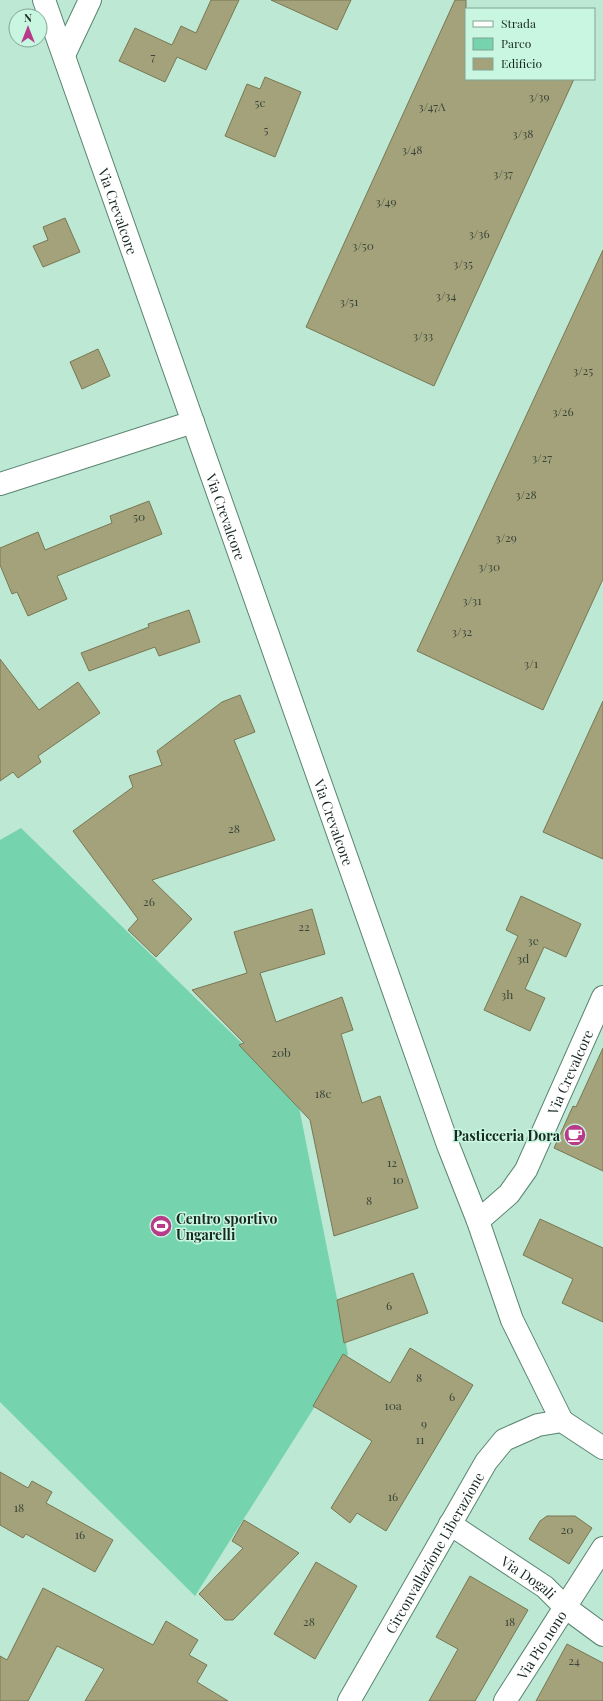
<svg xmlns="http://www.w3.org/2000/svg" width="603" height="1701" font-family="'Playfair Display',serif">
<rect width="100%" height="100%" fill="#bce8d4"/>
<path fill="#75d4ae" d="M21,828L297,1097L348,1354L195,1596L0,1402V840Z"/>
<path fill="#a3a27b" stroke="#797753" d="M211,0H239L206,70L177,57L165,82L119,61L135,28L172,45L181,26L196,33Z
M271,0H351L337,30Z
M455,0H466V79H574L434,386L306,327Z
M265,77L301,92L275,157L225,136L247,84L260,89Z
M65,218L80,252L43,267L33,246L48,240L43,227Z
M603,250V579L543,710L417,651Z
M98,349L110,376L82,389L70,362Z
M149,501L162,534L57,576L67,599L28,616L17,592L12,594L0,565V548L38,532L45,550L112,523L110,516Z
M189,610L200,642L159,656L155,647L89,671L81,653L149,627L148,624Z
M0,659L39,710L78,682L100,713L38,756L41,762L18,778L13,772L0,781Z
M240,695L255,732L234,740L275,840L152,880L192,919L156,957L128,930L138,919L73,831L133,787L129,776L162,765L157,751L222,702Z
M603,701V859L543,832Z
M521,896L581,924L566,957L544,947L525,989L545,998L530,1031L484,1010L518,936L506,930Z
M312,909L325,954L260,973L276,1022L342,997L353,1030L341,1034L362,1103L380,1096L418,1208L334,1236L310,1120L239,1045L244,1043L192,990L247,973L234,932Z
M603,1048V1171L554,1148L573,1106L576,1107Z
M540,1219L603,1248V1322L562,1303L573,1279L523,1255Z
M413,1273L428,1313L344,1343L337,1300Z
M410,1348L473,1385L386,1531L357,1513L350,1523L331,1508L372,1441L313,1406L343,1354L390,1383Z
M0,1472L28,1488L32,1481L52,1492L46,1503L113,1540L95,1572L26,1534L23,1538L0,1525Z
M547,1516H575L592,1528L569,1564L529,1539L540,1521Z
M244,1520L299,1553L233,1620H225L199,1594L243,1548L232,1541Z
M316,1562L357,1586L315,1659L274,1634Z
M470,1576L528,1610L475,1701H429L458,1649L436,1637Z
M43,1588L153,1645L166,1621L198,1640L189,1655L207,1665L197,1682L228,1701H85L104,1669L57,1646L28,1701H0V1656L7,1660Z
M567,1644L603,1663V1701H536Z"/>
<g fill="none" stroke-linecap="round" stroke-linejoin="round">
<g stroke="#5b8472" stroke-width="24">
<g id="street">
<path d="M64,55L90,0"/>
<path d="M0,484L193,422"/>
<path id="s1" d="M478,1221L509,1194L526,1170L603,997"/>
<path id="s2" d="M450,1524L545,1587L565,1607L603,1635"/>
<path id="s3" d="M505,1701L603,1548"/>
</g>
</g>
<g stroke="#5b8472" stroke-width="24">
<g id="secondary">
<path id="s4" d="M44,0L448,1145L478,1221L512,1320L562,1421"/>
<path id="s5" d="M349,1701L486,1462L504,1440L538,1425L562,1421L603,1448"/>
</g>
</g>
<use href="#street" stroke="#fff" stroke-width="22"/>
<use href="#secondary" stroke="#fff" stroke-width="22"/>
</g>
<defs>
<g id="cafe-disc" transform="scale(1.15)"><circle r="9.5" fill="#b83b8a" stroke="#c9f6e1"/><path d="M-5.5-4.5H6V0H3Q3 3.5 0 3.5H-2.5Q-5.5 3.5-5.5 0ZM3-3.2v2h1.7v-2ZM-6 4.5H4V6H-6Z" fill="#fff"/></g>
<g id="stadium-disc" transform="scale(1.15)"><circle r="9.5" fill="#b83b8a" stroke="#c9f6e1"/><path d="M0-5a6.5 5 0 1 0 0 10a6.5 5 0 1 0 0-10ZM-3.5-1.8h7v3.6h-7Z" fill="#fff"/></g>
</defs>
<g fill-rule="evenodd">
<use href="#cafe-disc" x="575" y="1135"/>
<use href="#stadium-disc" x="161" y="1226"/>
</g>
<g text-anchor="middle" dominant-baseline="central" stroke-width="3" stroke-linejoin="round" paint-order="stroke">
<g font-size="12" fill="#3a4638">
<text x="153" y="56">7</text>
<text x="539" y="96">3/39</text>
<text x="260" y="102">5c</text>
<text x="432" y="106">3/47A</text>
<text x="266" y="129">5</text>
<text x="523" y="133">3/38</text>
<text x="412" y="149">3/48</text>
<text x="503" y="173">3/37</text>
<text x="386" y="201">3/49</text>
<text x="479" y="233">3/36</text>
<text x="363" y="245">3/50</text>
<text x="463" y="263">3/35</text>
<text x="446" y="295">3/34</text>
<text x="349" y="301">3/51</text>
<text x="423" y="335">3/33</text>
<text x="583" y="370">3/25</text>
<text x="563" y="411">3/26</text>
<text x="542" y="457">3/27</text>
<text x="526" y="494">3/28</text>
<text x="139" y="516">50</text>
<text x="506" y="537">3/29</text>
<text x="489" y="566">3/30</text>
<text x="472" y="600">3/31</text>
<text x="462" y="631">3/32</text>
<text x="531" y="663">3/1</text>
<text x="234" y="828">28</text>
<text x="149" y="901">26</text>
<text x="304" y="926">22</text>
<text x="533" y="940">3e</text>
<text x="523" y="958">3d</text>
<text x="507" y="994">3h</text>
<text x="281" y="1052">20b</text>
<text x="323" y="1093">18c</text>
<text x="392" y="1162">12</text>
<text x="398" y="1179">10</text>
<text x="369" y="1200">8</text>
<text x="389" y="1305">6</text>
<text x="419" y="1377">8</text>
<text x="452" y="1396">6</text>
<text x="393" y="1405">10a</text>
<text x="424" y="1423">9</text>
<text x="420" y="1439">11</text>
<text x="393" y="1496">16</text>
<text x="19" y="1507">18</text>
<text x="567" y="1529">20</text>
<text x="80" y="1534">16</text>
<text x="309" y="1621">28</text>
<text x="510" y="1621">18</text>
<text x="574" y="1660">24</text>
</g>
<g font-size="14" fill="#172821" stroke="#c9f6e1">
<text stroke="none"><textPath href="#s4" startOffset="224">Via Crevalcore</textPath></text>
<text stroke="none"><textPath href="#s4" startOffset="548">Via Crevalcore</textPath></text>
<text stroke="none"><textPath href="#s4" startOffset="872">Via Crevalcore</textPath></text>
<text stroke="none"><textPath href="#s1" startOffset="178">Via Crevalcore</textPath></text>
<text stroke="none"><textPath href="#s5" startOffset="171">Circonvallazione Liberazione</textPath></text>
<text stroke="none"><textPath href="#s2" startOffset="95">Via Dogali</textPath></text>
<text stroke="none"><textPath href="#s3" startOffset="67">Via Pio nono</textPath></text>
</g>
<g font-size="14" font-weight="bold" fill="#172821" stroke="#c9f6e1" text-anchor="end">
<text x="560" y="1135">Pasticceria Dora</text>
<text x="176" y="1218" text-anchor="start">Centro sportivo<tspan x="176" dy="16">Ungarelli</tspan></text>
</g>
</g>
<rect x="465" y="8" width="130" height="72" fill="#c9f6e1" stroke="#82a494"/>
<rect x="473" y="21" width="20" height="6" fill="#ffffff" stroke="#82a494"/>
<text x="501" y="28" font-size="12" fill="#172821">Strada</text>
<rect x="473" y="38" width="20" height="12" fill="#75d4ae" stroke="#82a494"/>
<text x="501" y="48" font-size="12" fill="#172821">Parco</text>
<rect x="473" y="58" width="20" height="12" fill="#a3a27b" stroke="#82a494"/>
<text x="501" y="68" font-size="12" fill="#172821">Edificio</text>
<g transform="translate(28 28)"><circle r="19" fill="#c9f6e1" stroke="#82a494"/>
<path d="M0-3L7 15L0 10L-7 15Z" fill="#b83b8a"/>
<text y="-6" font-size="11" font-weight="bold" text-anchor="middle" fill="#172821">N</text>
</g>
</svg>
